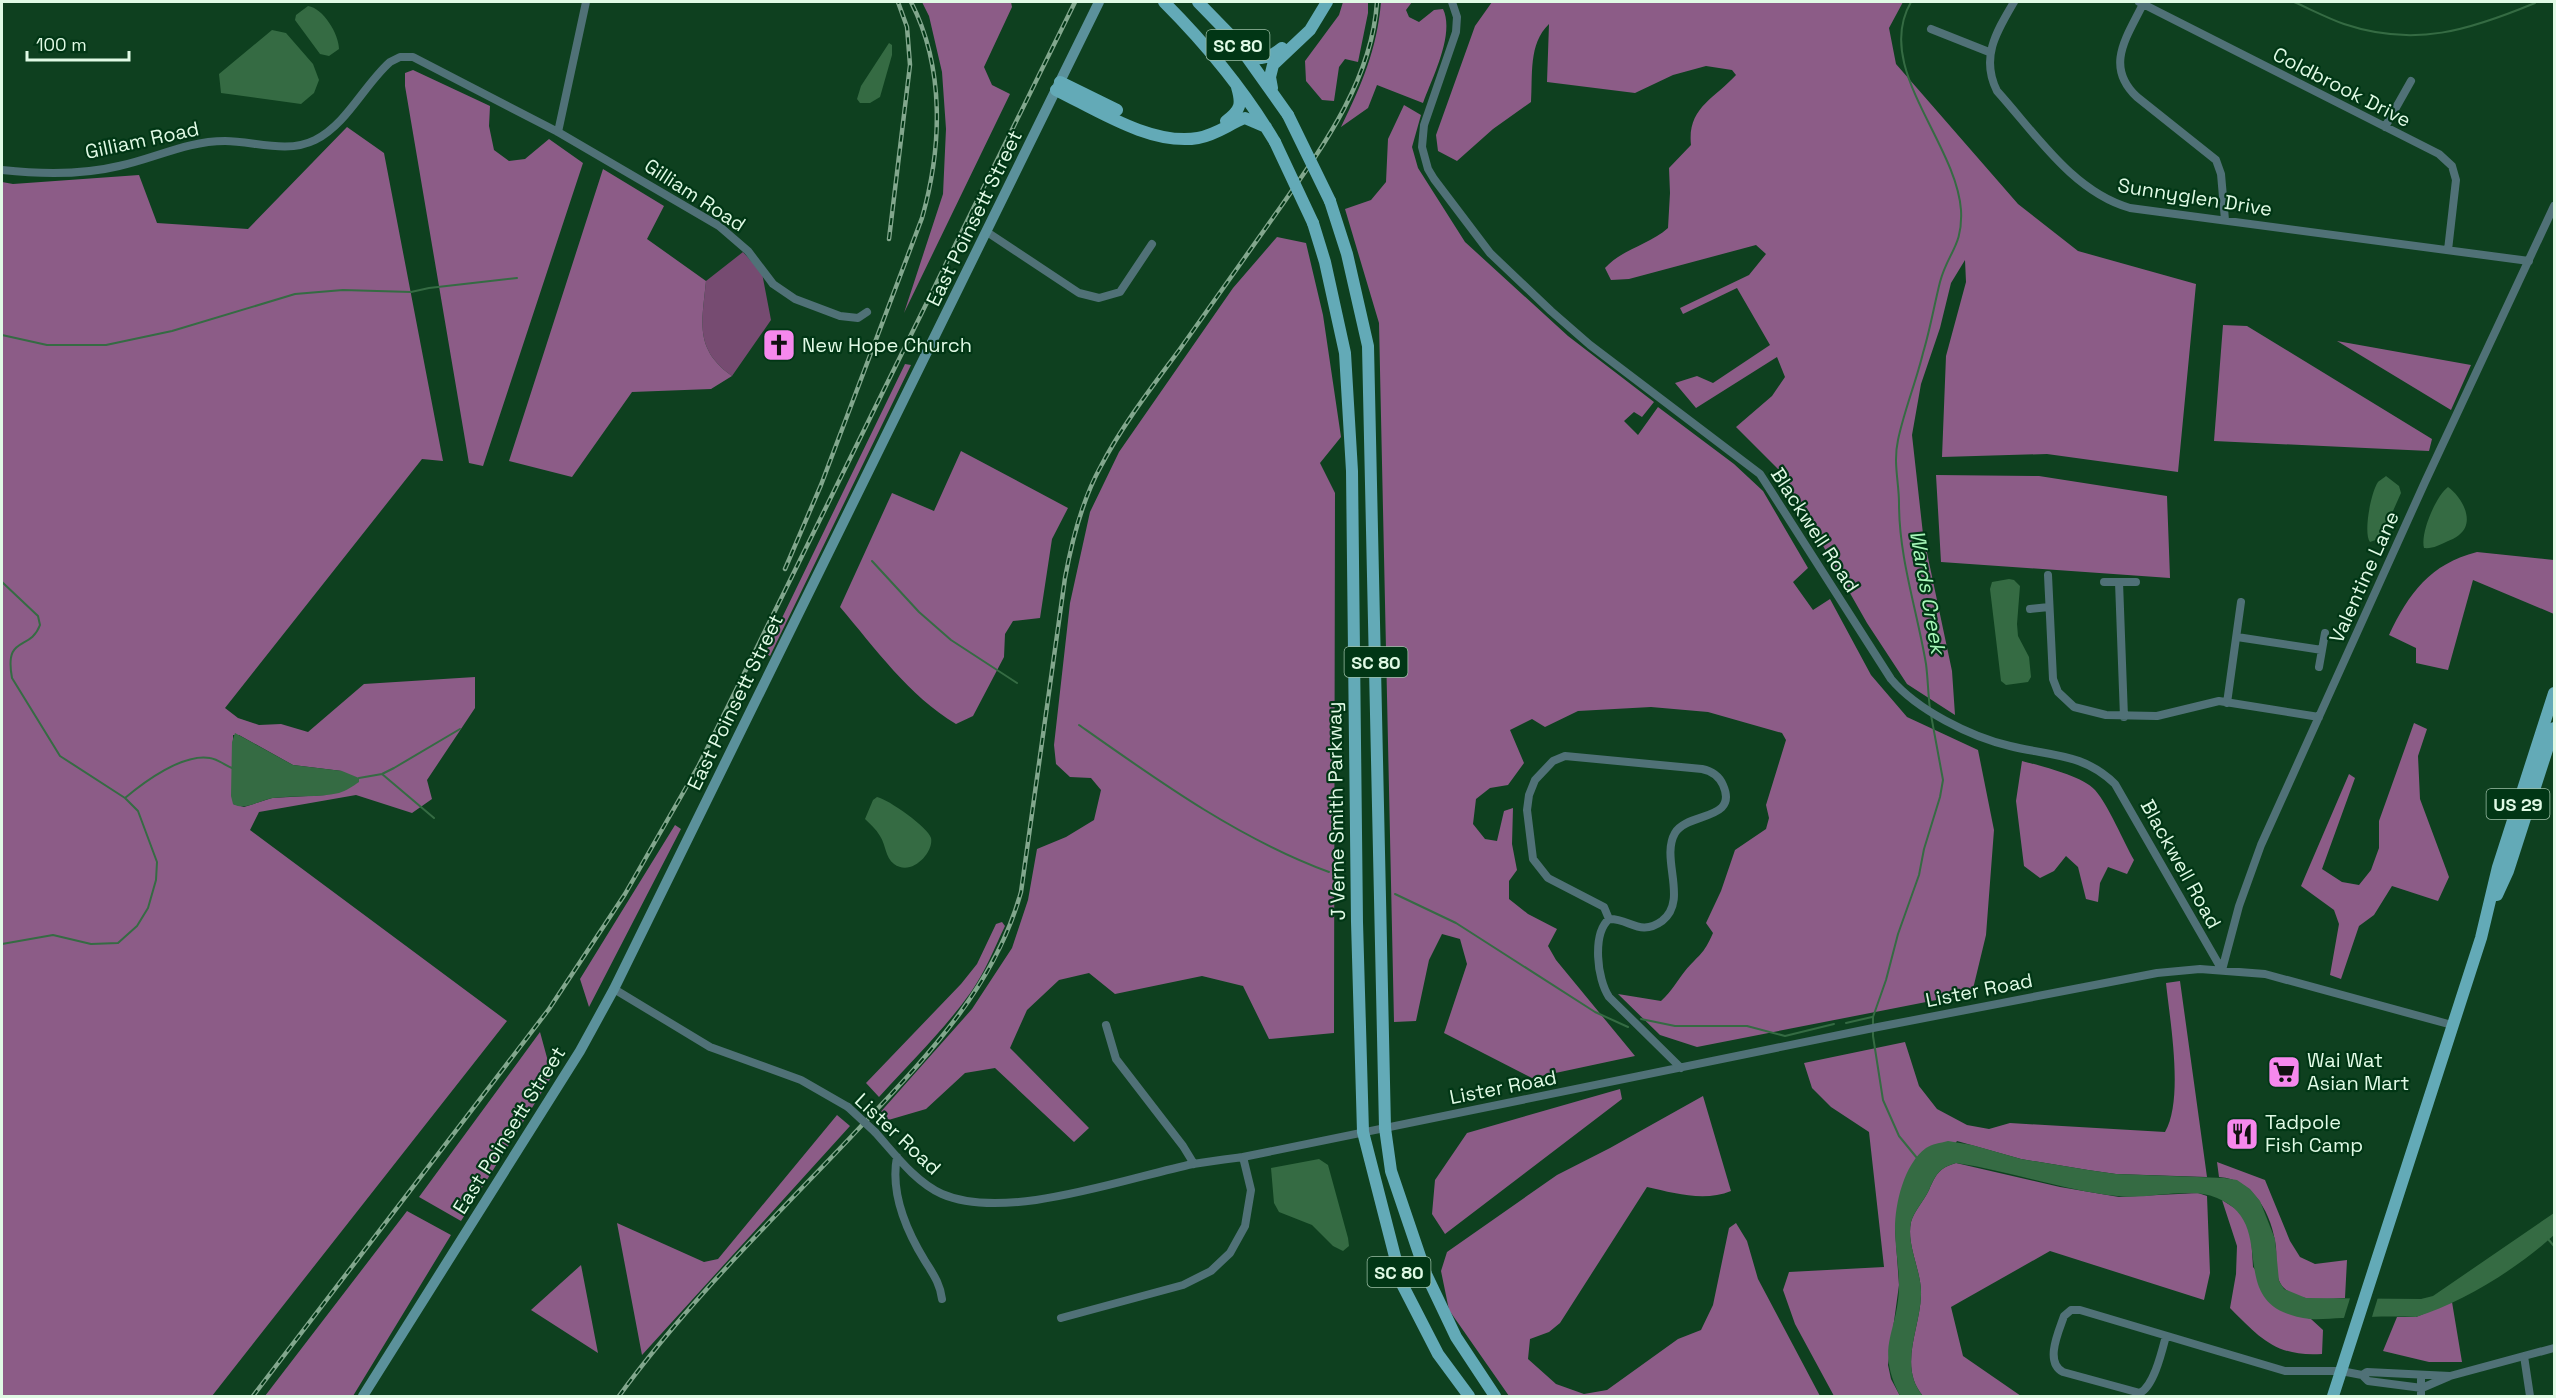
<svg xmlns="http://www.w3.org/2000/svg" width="2556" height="1398" font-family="'Space Grotesk',sans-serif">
<rect width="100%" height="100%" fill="#0e401f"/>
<path fill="#764b71" d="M743,252L762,273L771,320L732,376C694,349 702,323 706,281Z"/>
<path fill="#8c5c87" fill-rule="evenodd" d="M922,2H1011L1012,7L984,67L992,85L1010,94L904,313L943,194L946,129L942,72L929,16Z
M1343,2H1368V13L1358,62L1345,59L1339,67L1334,101L1322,100L1306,81L1305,61L1339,15Z
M1381,2H1412L1406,10L1409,17L1419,22L1434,10L1443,9C1455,34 1432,78 1423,103L1377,85L1368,108L1341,127C1362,84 1377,49 1381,2Z
M1492,2H1903L1889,28L1896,64L2018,204L2078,251L2196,284L2178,472L2047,454L1942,457L1946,356L1966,282L1965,260L1951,283L1940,328L1921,384L1912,435L1923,534L1952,671L1955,715L1907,684L1867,623L1781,472L1736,427L1772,396L1785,377L1777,357L1696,408L1675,383L1697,376L1713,383L1770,345L1737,288L1683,314L1680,308L1749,275L1766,254L1756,245L1629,279L1611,280L1605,268C1622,249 1649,245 1668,228L1670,193L1669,168L1691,145C1687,108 1714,99 1736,75L1732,70L1706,66L1673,75L1635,93L1547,82L1549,24C1528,44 1533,76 1531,102L1493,129L1457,161L1438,151L1436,135L1475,26Z
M413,70L490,106L489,126L494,150L509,161L525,159L549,139L583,163L483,466L469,463L405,86V73Z
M1404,105L1421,115L1412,147L1418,168L1465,242L1568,336L1654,402L1642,417L1634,412L1624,421L1638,435L1658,407L1734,464L1763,491L1808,568L1793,582L1813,610L1830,599L1871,675L1907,717L1978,750L1994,830L1986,935L1972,993L1697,1047L1660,1035L1618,994L1661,1001C1672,991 1677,981 1685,971C1699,954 1703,956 1713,933L1706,923L1721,891L1735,850L1766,829L1769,818L1766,805L1786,740L1782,733L1708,712L1651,707L1578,711L1545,727L1532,719L1510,730L1524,763L1508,785L1490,788L1476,799L1473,824L1485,839L1497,841L1504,811L1513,808L1512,844L1517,870L1509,881V899L1528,914L1557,929L1548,946L1556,960L1635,1056L1532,1078L1444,1033L1467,964L1460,939L1442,934L1429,960L1416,1021L1394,1022L1379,323L1345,209L1371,200L1386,182L1388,139Z
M347,127L384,153L443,461L422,459L225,708L238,718L259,725L281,724L308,732L364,684L475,677V708L427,780L432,799L412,813L356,795L259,812L250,830L507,1021L212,1396H2V182L13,184L139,175L157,223L248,229ZM233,735H239L293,765L342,771L326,795L272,798L244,807L233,804Z
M603,169L664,206L647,239L706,281C702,323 694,349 732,376L711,389L632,392L572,477L509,461Z
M1277,237L1306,243L1323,315L1341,437L1320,463L1335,493L1334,1033L1269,1039L1243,986L1202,976L1115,994L1089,973L1059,980L1027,1010L1010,1048L1089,1128L1074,1142L995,1068L965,1073L926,1109L885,1121L877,1116L972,1009L1012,948L1028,900L1037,849L1066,837L1094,820L1101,790L1091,778L1070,777L1056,764L1054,745L1070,603L1090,512L1119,452L1233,288Z
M2223,325L2247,326L2432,439L2429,451L2214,441Z
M2337,341L2471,365L2451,410Z
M905,364L911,365L770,656L765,653Z
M961,451L1068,508L1052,539L1040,618L1013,621L1005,634L1004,657L973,716L956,724C909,696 875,648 840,607L892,493L934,511Z
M1936,475L2039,476L2167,496L2170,578L1941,562Z
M2477,552L2554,560V614L2473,580L2448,670L2416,663V648L2389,635C2409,593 2430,564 2477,552Z
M2414,723L2427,729L2418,756L2420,799L2449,877L2438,901L2392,886L2374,915L2359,926L2341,979L2330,975L2339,924L2334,910L2301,886L2349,774L2355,778L2322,869L2342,882L2359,885L2371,870L2379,848V821Z
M2022,761C2041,766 2082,776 2095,790C2109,806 2123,841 2134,860L2127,874L2108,867L2100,883L2098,902L2086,899L2078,867L2066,856L2054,871L2040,878L2024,866L2016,801Z
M675,825L681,829L589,1007L580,979Z
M1002,922L1005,926C994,949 985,972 971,992C944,1030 910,1063 879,1097L866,1083L961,984L977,964L996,924Z
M2180,981L2207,1177L2116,1174L2088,1170L2021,1159L1957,1141L1895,1229L1899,1285L1888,1365L1891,1379L1900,1396H1834L1795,1324L1783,1290L1789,1272L1884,1267L1869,1132L1831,1107L1812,1088L1804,1063L1905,1042L1919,1086L1937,1109L1967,1125L1989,1129L2010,1123L2165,1132C2184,1099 2170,1022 2166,983Z
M540,1032L552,1076L461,1221L419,1197Z
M1620,1089L1622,1099L1445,1234L1432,1214L1435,1180L1467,1133Z
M1703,1096L1731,1191C1704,1202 1674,1193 1647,1187L1560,1323L1549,1332L1530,1339L1528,1359L1556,1384L1584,1394L1607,1390L1678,1339L1701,1330L1713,1305L1729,1228L1736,1223L1747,1241L1758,1279L1820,1396H1509L1449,1310L1441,1271L1447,1252L1557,1175L1610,1148Z
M837,1115L850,1126L642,1355L617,1223L704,1262L718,1259Z
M2217,1162L2265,1180L2290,1241L2300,1257L2315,1264L2347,1260L2345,1298C2326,1299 2298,1303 2283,1287C2274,1277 2277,1259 2276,1247C2272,1215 2254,1179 2219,1177Z
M1956,1163L2060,1187L2119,1197L2198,1193L2207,1196L2210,1273L2204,1300L2050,1251L1951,1307L1963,1356L2021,1396H1923C1898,1366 1920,1330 1921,1295C1922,1271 1906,1246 1911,1222C1914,1211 1924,1201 1929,1190C1936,1174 1939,1168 1956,1163Z
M2222,1200L2236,1209L2246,1221L2251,1235L2253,1267L2291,1313L2311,1319L2323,1330L2322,1354C2276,1357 2260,1338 2230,1308L2236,1274L2237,1246Z
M407,1211L451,1235L353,1396H265Z
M581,1265L598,1353L531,1310Z
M2452,1302L2462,1362H2429L2383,1351L2397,1317H2416Z"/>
<path fill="#356b43" d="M308,6C323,8 339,34 339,49L329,56L320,54L295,20L296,15Z
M272,30L286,33L313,64L319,80L314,93L301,104L221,93L219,74Z
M889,43L892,45V55L880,97L870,103H860L857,99L861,86Z
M2386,476L2399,486L2401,493L2381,538L2370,542C2363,533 2371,492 2378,482C2379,481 2385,477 2386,476Z
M2448,487C2462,497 2476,522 2459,535C2456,538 2450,540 2446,542C2440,545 2432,549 2424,548C2420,533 2436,496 2448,487Z
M2009,579L2014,580L2020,586L2017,624L2018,636L2029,657L2031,677L2028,682L2006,685L2001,681L1990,589L1992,582Z
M235,733L293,765L342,771L359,778V782C353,786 346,791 339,793C317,798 295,795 273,798C260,800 244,811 233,804L231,796L232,742Z
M877,797C888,799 929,828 931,838C934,852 912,877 894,864C885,857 886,845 880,836C876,829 870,824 865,819L873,800Z
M1948,1141L1972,1145L2021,1159L2088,1170L2116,1174L2224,1178L2237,1180L2250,1189L2260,1201L2275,1239L2279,1281L2284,1289L2306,1298L2421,1299L2433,1296L2554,1213V1235C2517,1269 2463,1302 2416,1317C2391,1316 2367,1317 2342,1318C2332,1318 2321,1320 2310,1319C2218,1308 2283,1224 2217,1198C2189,1186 2148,1200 2117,1196C2062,1190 2010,1171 1956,1163C1939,1168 1936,1174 1929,1190C1924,1201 1914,1211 1911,1222C1906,1246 1922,1271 1921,1295C1920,1330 1898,1366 1923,1396H1900C1874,1345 1899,1333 1899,1284C1899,1266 1895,1247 1895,1229C1895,1204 1904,1164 1926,1148C1932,1144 1940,1143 1948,1141Z
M1319,1159L1328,1165L1348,1238L1349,1246L1343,1251L1333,1246L1312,1225L1279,1212L1274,1203L1271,1168Z"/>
<path fill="#0e401f" d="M2379,1294L2371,1320L2343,1321L2351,1295Z"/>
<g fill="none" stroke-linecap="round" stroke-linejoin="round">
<path stroke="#356b43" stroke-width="2" d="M1911,2C1873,67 1956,142 1961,210C1963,246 1948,252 1940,282C1934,306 1930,330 1923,353C1916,382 1904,411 1898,440C1893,463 1899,482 1899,503C1899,559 1917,610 1926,664C1928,679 1928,694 1930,709
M2294,2C2310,9 2327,18 2344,24C2415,48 2470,30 2535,3
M2,20V2
M2,335L47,345H106L172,331L295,294L343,290L411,292L429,288L517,278
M872,561L919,612L951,640L1017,683
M2,582L38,616L40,625C30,652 4,634 12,678L60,756L125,798L138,811L157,862L156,880L148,908L137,926L118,943L91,944L53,935L2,944
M1079,725C1157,780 1239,839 1329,872
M382,774L434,818
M359,778L382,774L394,768L460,729
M125,798C144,782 183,753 210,758C217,759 225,765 232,768
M1395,894L1456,923L1595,1012L1628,1027
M1641,1019L1675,1026H1747L1785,1036L1834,1024
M1846,1023L1872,1017
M1916,1161L1917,1158L1899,1136L1883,1100L1873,1036V1017L1886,980L1898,934L1919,875L1924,849L1940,797L1943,780L1931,715
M2548,1239L2554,1246"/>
<path stroke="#507177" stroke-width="8" d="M1452,2L1457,17L1456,32L1424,125L1422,147L1428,169L1434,179L1490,253L1551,311L1590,345L1760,474L1891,679C1917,710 1971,737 2010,746C2050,756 2084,753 2115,784L2222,970
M2014,2C1997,31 1980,57 1997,91C2035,133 2073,192 2130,208L2529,261
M2139,2L2439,154L2452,166L2456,180L2448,250
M2143,4C2127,37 2104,66 2137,97L2216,160L2221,174L2225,220
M1931,29L1989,52
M2385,127L2411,81
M558,132L586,2
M2,170C39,174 82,175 119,166C156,158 187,141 225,141C254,141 287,154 315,140C347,124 364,85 390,62L400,57H413L558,132L719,226L748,251L773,284L795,299L840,316L858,318L867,312
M987,232L1079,293L1099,298L1120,292L1152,244
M2048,575L2053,679L2058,692L2074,707L2106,715L2157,716L2219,701L2319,717
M2104,582H2136
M2119,582L2124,717
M2030,609L2049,607
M2237,637L2322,650
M2319,667L2325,633
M2227,703L2241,602
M1565,756L1702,769C1712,771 1719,776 1723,785C1739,821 1687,812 1675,833C1660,859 1689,900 1662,921C1640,937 1629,918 1609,919L1604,907L1548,878L1533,859L1527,810L1529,795L1535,780L1553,761Z
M1609,919C1592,934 1597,979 1609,997L1681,1068
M2222,970L2239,906L2261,845L2425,482L2554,206
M614,989L710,1047L801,1080L848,1107
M1106,1025L1116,1059L1183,1146L1194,1164
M875,1132C894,1153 915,1182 942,1194C1006,1222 1126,1178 1193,1164C1210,1161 1227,1159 1243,1157L1878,1027L2157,973L2200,969L2265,974L2452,1025
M897,1157C890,1193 906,1230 925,1261C933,1274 940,1283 942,1299
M1061,1318L1183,1285L1211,1271L1230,1253L1245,1226L1251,1190L1243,1157
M2166,1336C2162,1351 2154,1386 2140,1393L2063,1372C2044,1362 2059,1331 2064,1316L2071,1310H2080L2285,1371H2341L2362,1375L2367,1372L2450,1376
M2524,1356L2530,1396
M2362,1375L2368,1381L2422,1388L2450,1376L2554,1348
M2421,1376V1396"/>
<path stroke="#5b919b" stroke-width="10" d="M363,1396L580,1051L614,989L1099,2"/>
<path stroke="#63aab7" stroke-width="12" d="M1164,2C1206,44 1244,90 1275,142
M1198,2L1234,39L1288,115
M1248,58C1262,60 1271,57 1282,48
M1060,82L1117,110
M1272,88L1270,77L1273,65L1310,30L1327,2
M1056,90C1097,110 1152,146 1198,138C1216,135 1229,124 1245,118L1266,127
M1226,121C1241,110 1242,104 1237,87
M1330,201L1347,254L1368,346L1385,1128L1391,1171L1426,1274L1456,1337L1495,1396
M1313,223L1325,262L1345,353L1352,471L1357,922L1363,1132L1402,1284L1438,1354L1469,1396
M2497,895L2508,871L2554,728
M2333,1396L2481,938L2498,867L2554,693"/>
<g stroke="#82a78d" stroke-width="4.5">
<path id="rail" d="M889,239L910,65L907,27L898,2
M785,569L821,485L922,218C942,148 945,68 911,2
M253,1396L549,1009L625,894L699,765L1075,2
M619,1396C687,1303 770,1222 849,1139C919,1064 993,993 1021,892L1065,578C1072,540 1082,500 1101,466C1123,424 1152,387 1180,349C1214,301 1248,253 1282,205C1325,144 1372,78 1377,2"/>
</g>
<use href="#rail" stroke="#013615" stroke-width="2" stroke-dasharray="7" stroke-linecap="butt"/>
<path stroke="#507177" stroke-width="8" d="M848,1107L875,1132"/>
<path stroke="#63aab7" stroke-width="12" d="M1288,115L1330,201
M1275,142L1313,223"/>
</g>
<defs>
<g id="church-square" transform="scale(1.725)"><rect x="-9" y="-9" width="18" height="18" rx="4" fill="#f688ed" stroke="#013615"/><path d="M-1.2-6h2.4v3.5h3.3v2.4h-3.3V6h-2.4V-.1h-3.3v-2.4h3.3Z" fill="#111"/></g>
<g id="supermarket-square" transform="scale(1.725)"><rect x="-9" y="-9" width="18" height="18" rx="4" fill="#f688ed" stroke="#013615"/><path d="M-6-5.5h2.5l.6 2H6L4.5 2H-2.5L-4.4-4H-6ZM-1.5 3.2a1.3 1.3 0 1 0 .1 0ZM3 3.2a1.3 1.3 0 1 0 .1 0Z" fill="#111"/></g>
<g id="restaurant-square" transform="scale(1.725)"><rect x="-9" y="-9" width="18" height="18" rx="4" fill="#f688ed" stroke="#013615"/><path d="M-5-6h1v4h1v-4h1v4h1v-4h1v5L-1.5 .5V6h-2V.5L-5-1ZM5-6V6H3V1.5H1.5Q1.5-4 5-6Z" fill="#111"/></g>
</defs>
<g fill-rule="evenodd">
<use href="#church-square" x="779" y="345"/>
<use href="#supermarket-square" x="2284" y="1072"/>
<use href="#restaurant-square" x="2242" y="1134"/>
</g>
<g text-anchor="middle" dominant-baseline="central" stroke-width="4.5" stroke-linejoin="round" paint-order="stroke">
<g fill="#013615" stroke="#9dbfa7" stroke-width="1.5">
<rect x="1206.5" y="30" width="63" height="30" rx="4.5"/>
<rect x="1344.5" y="647" width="63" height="30" rx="4.5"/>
<rect x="2486.5" y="789" width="63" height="30" rx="4.5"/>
<rect x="1367.5" y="1257" width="63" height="30" rx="4.5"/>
</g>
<g font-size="18" font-weight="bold" fill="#e0fae5">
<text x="1238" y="45">SC 80</text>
<text x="1376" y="662">SC 80</text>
<text x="2518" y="804">US 29</text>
<text x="1399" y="1272">SC 80</text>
</g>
<g font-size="20" fill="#e0fae5" stroke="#013615">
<text transform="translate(2342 87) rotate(27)">Coldbrook Drive</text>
<text transform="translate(142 140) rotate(-12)">Gilliam Road</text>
<text transform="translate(695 195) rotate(33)">Gilliam Road</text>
<text transform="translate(2195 197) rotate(9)">Sunnyglen Drive</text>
<text transform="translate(974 218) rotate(-64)">East Poinsett Street</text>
<text transform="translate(1815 530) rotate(57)">Blackwell Road</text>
<text transform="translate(2364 577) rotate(-66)">Valentine Lane</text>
<text transform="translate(735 702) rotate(-64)">East Poinsett Street</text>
<text transform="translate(1336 811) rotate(-91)">J Verne Smith Parkway</text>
<text transform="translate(2181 864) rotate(61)">Blackwell Road</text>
<text transform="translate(1979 990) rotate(-11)">Lister Road</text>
<text transform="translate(1503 1087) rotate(-11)">Lister Road</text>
<text transform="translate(509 1130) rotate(-58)">East Poinsett Street</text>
<text transform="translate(898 1134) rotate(43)">Lister Road</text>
</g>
<g font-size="20" fill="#e0fae5" stroke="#013615" text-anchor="start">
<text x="802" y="345">New Hope Church</text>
<text x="2307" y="1060">Wai Wat<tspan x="2307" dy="23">Asian Mart</tspan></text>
<text x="2265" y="1122">Tadpole<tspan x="2265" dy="23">Fish Camp</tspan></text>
</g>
<g font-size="21" font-style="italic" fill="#a7f7b9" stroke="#013615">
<text transform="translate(1928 592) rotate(80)">Wards Creek</text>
</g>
</g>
<rect width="2556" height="1398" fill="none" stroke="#e0fae5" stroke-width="6"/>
<path d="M27 51v9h102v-9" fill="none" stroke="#e0fae5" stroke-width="3"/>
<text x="36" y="51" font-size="18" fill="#e0fae5" stroke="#013615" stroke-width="4.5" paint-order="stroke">100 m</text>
</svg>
